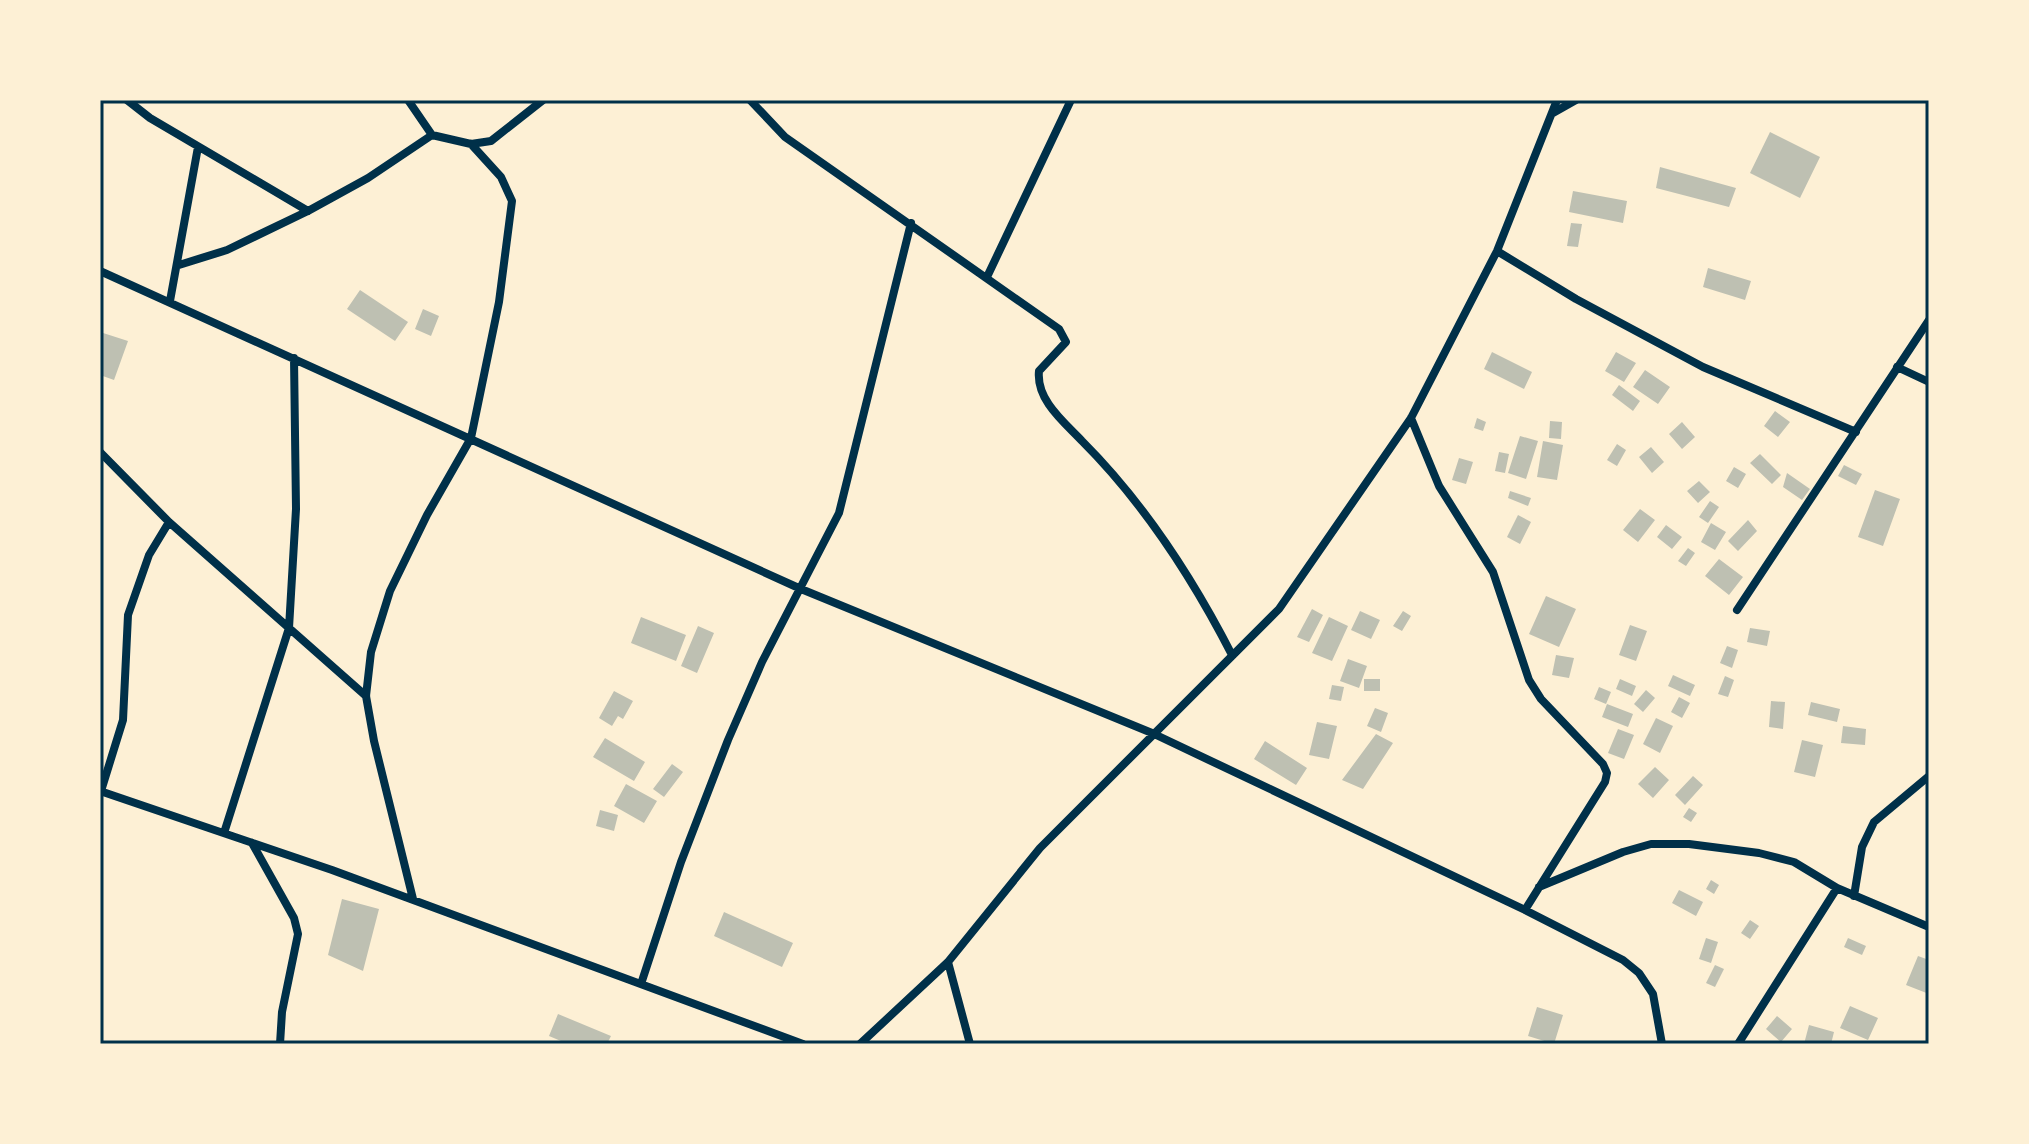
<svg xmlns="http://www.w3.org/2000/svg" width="2029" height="1144" font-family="Bitter,serif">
<rect width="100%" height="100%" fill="#fdf0d5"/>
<path fill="#bec0b2" d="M1770,132L1820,157L1800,198L1750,173Z
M1660,167L1736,188L1729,207L1656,188Z
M1573,191L1627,201L1623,223L1569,212Z
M1571,223L1582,224L1578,247L1567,246Z
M1708,268L1751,281L1745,300L1703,287Z
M360,290L408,322L395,341L347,309Z
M423,309L439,316L431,336L415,329Z
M100,332L128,341L114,380L100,375Z
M1492,352L1532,372L1524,389L1484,369Z
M1616,352L1636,363L1624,382L1605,371Z
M1645,370L1670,387L1658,404L1633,387Z
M1619,385L1640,401L1633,411L1612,395Z
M1775,411L1790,422L1778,437L1764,426Z
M1477,418L1486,422L1483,431L1474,428Z
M1550,421L1562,422L1561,439L1549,438Z
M1682,422L1695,437L1682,449L1669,434Z
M1520,436L1538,441L1526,479L1508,473Z
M1543,441L1563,445L1557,480L1537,477Z
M1617,444L1626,450L1617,466L1607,460Z
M1651,447L1664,462L1652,473L1639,457Z
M1499,452L1509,454L1505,473L1495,471Z
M1760,454L1781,475L1772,484L1750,463Z
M1459,458L1473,462L1466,484L1452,480Z
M1844,465L1862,474L1856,485L1838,476Z
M1734,467L1746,474L1738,488L1726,481Z
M1787,473L1810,489L1802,500L1783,487Z
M1699,481L1710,492L1698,503L1687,491Z
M1875,490L1900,499L1883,546L1858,537Z
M1510,491L1531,498L1528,506L1508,498Z
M1710,501L1719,507L1708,523L1699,517Z
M1640,509L1655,520L1638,542L1623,530Z
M1518,515L1531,522L1520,544L1507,537Z
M1748,520L1757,531L1738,551L1728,541Z
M1711,523L1726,532L1715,550L1701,542Z
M1666,525L1682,537L1672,549L1657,537Z
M1688,548L1695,553L1686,566L1678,561Z
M1719,559L1743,577L1729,595L1705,576Z
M1546,596L1576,609L1559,647L1529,634Z
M1312,609L1323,615L1309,642L1297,637Z
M1360,611L1380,620L1371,639L1351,630Z
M1403,611L1411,616L1402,631L1393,626Z
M641,617L686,635L676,661L631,643Z
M1329,617L1348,626L1332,661L1312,653Z
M1630,625L1647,631L1636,661L1619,655Z
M698,626L714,633L697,673L681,666Z
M1750,628L1770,631L1767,646L1747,642Z
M1727,646L1738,650L1732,668L1720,663Z
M1556,655L1574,658L1569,678L1552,675Z
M1348,659L1367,666L1359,688L1340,681Z
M1673,675L1695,685L1690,696L1668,686Z
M1725,676L1734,680L1728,697L1718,694Z
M1364,679H1380V691H1364Z
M1620,679L1636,686L1632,696L1616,689Z
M1332,685L1344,687L1341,701L1329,699Z
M1599,687L1611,692L1606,704L1594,699Z
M1646,690L1655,698L1643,712L1634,704Z
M614,691L633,701L623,719L618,716L612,726L599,718Z
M1679,697L1690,703L1682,718L1671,712Z
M1771,701L1785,702L1783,729L1769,727Z
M1811,702L1840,709L1837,722L1808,715Z
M1607,704L1633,714L1628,727L1602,717Z
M1375,708L1388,713L1381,732L1367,726Z
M1656,718L1673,726L1660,753L1643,744Z
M1317,722L1337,726L1329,759L1309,755Z
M1843,726L1866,729L1865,745L1841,743Z
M1618,729L1634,735L1624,759L1608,753Z
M1376,734L1393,743L1363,789L1342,780Z
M605,738L645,762L634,781L593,757Z
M1802,740L1823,745L1815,777L1794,772Z
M1265,741L1307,768L1296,785L1254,759Z
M672,764L683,772L664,797L653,789Z
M1655,767L1669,780L1653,798L1638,784Z
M1693,776L1703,785L1685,805L1675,795Z
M626,784L657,801L644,823L614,806Z
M1689,808L1697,813L1691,822L1683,817Z
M600,810L618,815L614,831L596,826Z
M1711,880L1719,885L1714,894L1706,889Z
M1679,890L1703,902L1696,916L1672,903Z
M342,899L379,909L363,971L328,955Z
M724,912L793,943L782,967L714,936Z
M1750,920L1759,926L1750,939L1741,933Z
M1706,938L1718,942L1711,963L1699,959Z
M1848,938L1866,946L1862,955L1844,947Z
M1918,956L1929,960V994L1906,985Z
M1715,965L1724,969L1715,987L1706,983Z
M1850,1006L1878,1018L1868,1040L1840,1028Z
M1537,1007L1563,1015L1554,1044L1528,1036Z
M558,1014L611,1036L607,1044H568L549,1036Z
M1777,1016L1792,1029L1781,1042L1766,1029Z
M1809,1025L1834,1032L1831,1044H1804Z"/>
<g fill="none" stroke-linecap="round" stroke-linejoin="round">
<path stroke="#003049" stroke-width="8" d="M127,100L150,118L308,211
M408,100L432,135
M750,100L785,137L1059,329L1066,342L1039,371C1036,400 1064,422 1082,441C1144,503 1192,577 1232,655
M1553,113L1576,100
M1497,251L1576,299L1703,367L1856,432
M179,265L227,250L308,211L368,178L432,135L471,144L491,141L543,100
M100,271L801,589L1152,733L1525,910L1623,960L1639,973L1653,994L1662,1044
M987,277L1071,100
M170,301L198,147
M1897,367L1929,382
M1411,418L1439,486L1493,572L1529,680L1541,699L1603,764L1607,773L1605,782L1525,910
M100,452L169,522L366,696
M1737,610L1929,320
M100,791L332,870L803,1044
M101,791L123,720L128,615L149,555L169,522
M224,833L289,628L296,509L294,358
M252,843L294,918L298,934L282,1012L280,1044
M1539,887L1623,852L1651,844H1689L1759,853L1794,862L1837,888L1929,927
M1854,896L1862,847L1874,822L1929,776
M413,899L374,741L366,696L371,652L390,591L427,515L471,438L499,302L512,201L501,177L471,144
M948,962L970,1044
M641,984L681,862L728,740L762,662L839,513L911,223
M860,1044L948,962L1040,848L1279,609L1411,418L1497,251L1557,100
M1738,1044L1837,888"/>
</g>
<rect width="2029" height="1144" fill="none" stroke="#fdf0d5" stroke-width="204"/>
<rect x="102" y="102" width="1825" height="940" fill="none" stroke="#003049" stroke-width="3"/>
</svg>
